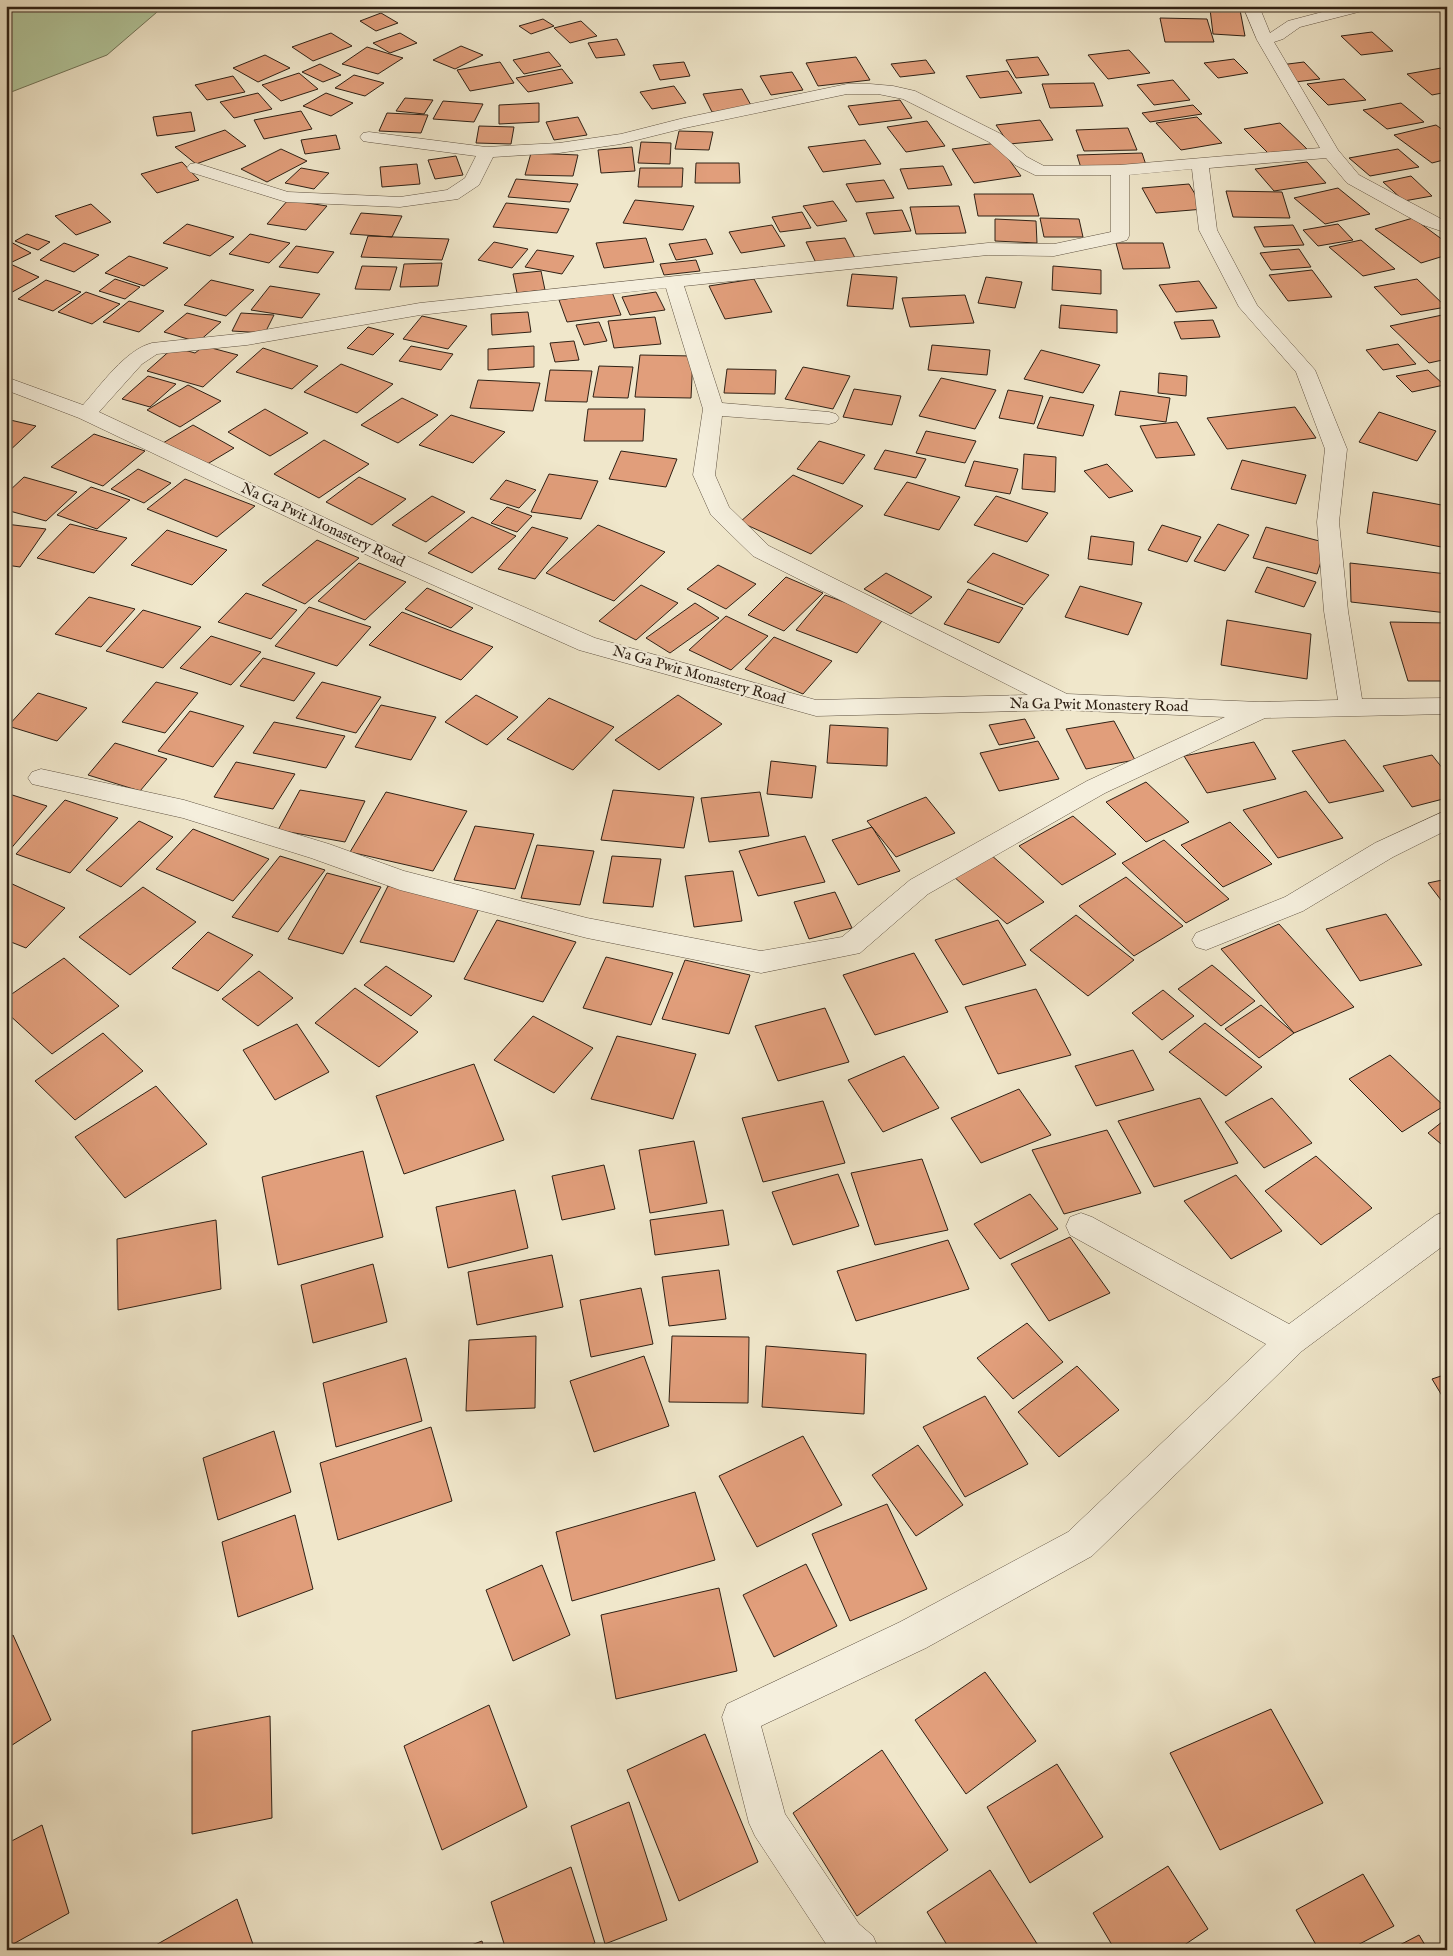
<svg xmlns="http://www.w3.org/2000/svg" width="1453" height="1956" font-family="'IM FELL English',serif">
<rect width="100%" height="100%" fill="#f0e7cb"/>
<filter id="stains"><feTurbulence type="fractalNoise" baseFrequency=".004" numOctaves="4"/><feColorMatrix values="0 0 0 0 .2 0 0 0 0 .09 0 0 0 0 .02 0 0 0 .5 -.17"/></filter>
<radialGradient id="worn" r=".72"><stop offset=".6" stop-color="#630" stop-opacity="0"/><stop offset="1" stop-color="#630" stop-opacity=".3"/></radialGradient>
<path fill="#b3c79c" stroke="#717458" d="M6,6H164L107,55L6,94Z"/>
<path fill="#e19e7b" stroke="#2f2115" d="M1210,9L1240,10L1245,36L1213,34Z
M381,13L398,23L376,31L360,21Z
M1160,18L1207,19L1214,42H1165Z
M543,19L554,26L531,34L519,26Z
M581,21L597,36L570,43L554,28Z
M1372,32L1393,51L1361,55L1341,36Z
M331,33L352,46L313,61L292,47Z
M400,33L417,43L390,53L373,43Z
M617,39L625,55L596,58L588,43Z
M461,46L483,55L455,69L433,60Z
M367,47L403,58L378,74L342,64Z
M1129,50L1150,73L1108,79L1088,55Z
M549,52L561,66L524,74L513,60Z
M265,55L290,68L258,82L233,68Z
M856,57L870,80L818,86L806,63Z
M1038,57L1049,75L1016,78L1006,60Z
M1234,59L1248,73L1218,78L1204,63Z
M926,60L935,73L900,77L891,64Z
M500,62L514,83L470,91L457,70Z
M684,62L690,76L660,80L653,65Z
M1304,62L1320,79L1295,82L1280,65Z
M320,64L341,75L323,82L302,72Z
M1447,67V92L1432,95L1407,74Z
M562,69L573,83L528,92L516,78Z
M1008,71L1022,93L980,98L966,76Z
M792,72L803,90L771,95L760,76Z
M299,73L318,89L281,101L262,85Z
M354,75L384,83L365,96L335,88Z
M233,76L245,92L207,100L195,85Z
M1344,79L1366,100L1328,105L1307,84Z
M1173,80L1190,100L1154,105L1137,85Z
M1094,83L1103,106L1050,108L1042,84Z
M674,86L686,103L652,109L640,92Z
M742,89L752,107L712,112L703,94Z
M258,93L272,109L234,118L220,102Z
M326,93L353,103L331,116L303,106Z
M405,98L433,100L424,114L396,111Z
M900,100L912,118L859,125L848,106Z
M443,101L483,104L474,122L433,119Z
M539,103V122L499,124V105Z
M1401,103L1424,122L1387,129L1363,110Z
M1193,105L1202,114L1150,122L1142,113Z
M301,111L312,129L264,139L254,120Z
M191,112L195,131L157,136L153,117Z
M387,113L428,115L421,133L379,131Z
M578,117L587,135L554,140L546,122Z
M1197,117L1222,143L1181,150L1156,123Z
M1040,120L1053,140L1009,144L996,125Z
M927,121L945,146L906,152L887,127Z
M1280,123L1307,149L1270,155L1244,129Z
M1436,125L1447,133V159L1432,163L1394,135Z
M479,126L514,127L511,144L476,143Z
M1128,128L1137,150L1084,151L1076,130Z
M225,130L246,146L196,164L175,147Z
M679,131L713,132L709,150L675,149Z
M336,135L340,149L305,154L301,140Z
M865,140L881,164L823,172L808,147Z
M641,142L671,143L670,164L638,163Z
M997,143L1021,176L974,183L952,149Z
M632,147L635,171L601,173L598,150Z
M281,149L307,161L267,182L241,169Z
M1398,149L1419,167L1370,176L1349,158Z
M531,153L578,155L573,176L525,175Z
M1142,153L1147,168H1081L1077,155Z
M456,156L463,175L435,179L428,160Z
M182,162L199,180L157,193L141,174Z
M1307,162L1326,183L1274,191L1255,169Z
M696,163H739L740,183H695Z
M417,164L420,184L382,187L380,167Z
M943,166L952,185L908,189L900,169Z
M301,168L329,173L314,189L285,183Z
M640,168H683L682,187H638Z
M1411,176L1432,196L1404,201L1383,182Z
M516,179L578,184L570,202L508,197Z
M884,180L894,198L856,202L846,184Z
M1189,184L1204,209L1156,213L1142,188Z
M1338,188L1370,214L1325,224L1294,198Z
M1226,191L1282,192L1290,218L1233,217Z
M974,194H1033L1039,216H978Z
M288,200L327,206L306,230L267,224Z
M635,200L694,206L683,230L623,223Z
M833,201L847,221L817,226L803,206Z
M506,203L569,209L557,233L493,227Z
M91,204L111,222L76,235L55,216Z
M959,206L966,233L916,234L910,207Z
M902,210L911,231L874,234L866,213Z
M802,212L811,228L780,232L772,217Z
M361,213L402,216L392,237L350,234Z
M1040,218L1079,219L1083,237H1044Z
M1413,218L1447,243V255L1421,263L1375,229Z
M995,219L1036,221L1037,243L995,241Z
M187,224L234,237L210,256L163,243Z
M1338,224L1353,240L1318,246L1303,230Z
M772,225L785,246L741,253L729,232Z
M1293,225L1304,245L1264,247L1254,227Z
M27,234L50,242L38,250L15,241Z
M250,234L290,243L269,263L229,254Z
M368,236L449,239L442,260L361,257Z
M646,238L654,262L604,268L596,243Z
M845,238L855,258L816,263L806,242Z
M706,239L713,254L676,260L669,244Z
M1361,240L1395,269L1363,276L1329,247Z
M9,241L31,253L10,263L6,261V242Z
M494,242L528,249L512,268L478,260Z
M64,243L99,255L74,272L40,260Z
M1116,243H1163L1170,268L1123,269Z
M296,246L334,252L318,273L279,267Z
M1299,249L1311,267L1271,270L1260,253Z
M537,250L574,256L562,274L525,267Z
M129,256L168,268L144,286L105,273Z
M696,260L700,271L664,275L660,264Z
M6,262L39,277L7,295Z
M442,263L438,286L400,287L404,264Z
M362,266L397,267L390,290L355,289Z
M1053,266L1101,270V294L1052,290Z
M1312,270L1332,297L1288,301L1269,275Z
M541,271L545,290L517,293L513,274Z
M852,274L897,277L893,309L847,306Z
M986,277L1022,282L1015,308L978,303Z
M115,279L140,287L125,299L99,291Z
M754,279L772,312L725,319L709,286Z
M1417,279L1446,307L1401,315L1374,287Z
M46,280L81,292L53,311L18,299Z
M211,280L254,290L226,316L184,305Z
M1199,281L1217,308L1176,312L1159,285Z
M270,286L320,294L302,318L251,310Z
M86,292L120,304L92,324L58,312Z
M612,292L621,315L567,322L559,300Z
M656,292L665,310L630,315L622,297Z
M965,295L974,323L910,327L902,298Z
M129,301L164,311L139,332L103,322Z
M1061,305L1117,310V333L1059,328Z
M528,312L531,332L492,335L491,314Z
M187,313L221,322L198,342L164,332Z
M241,313L274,315L265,333L232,331Z
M1447,314V359L1429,363L1390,326Z
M422,316L467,326L448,349L403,339Z
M655,317L661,344L614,348L608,321Z
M1213,320L1220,337L1181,339L1174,322Z
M599,322L607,341L584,345L576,325Z
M368,327L394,334L373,355L347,348Z
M574,341L579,360L555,362L550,343Z
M1398,344L1416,364L1383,370L1366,350Z
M932,345L990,350L987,375L928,370Z
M204,346L238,355L203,387L147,371L174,347L195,353Z
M411,346L453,354L441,370L399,361Z
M534,346V367L488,370V349Z
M263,348L318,366L292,389L236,372Z
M1041,350L1100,365L1083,393L1024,379Z
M640,355L693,356L691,398L635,397Z
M341,364L393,384L357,413L304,392Z
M599,366L633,367L628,398L593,397Z
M803,367L850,376L833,409L785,399Z
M727,369L776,370L775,394L724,393Z
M550,370L592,371L587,402L545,401Z
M1428,370L1444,385L1412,392L1396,376Z
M1159,373L1187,376L1186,396L1158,393Z
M148,376L176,384L150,407L122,399Z
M941,378L996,390L975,429L919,416Z
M478,380L540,383L533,411L470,408Z
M188,385L221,401L180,427L147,410Z
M854,389L901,396L892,425L843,417Z
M1008,390L1043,396L1034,424L999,418Z
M1120,391L1170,398L1166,422L1115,415Z
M1050,397L1094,405L1083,436L1037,428Z
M402,398L438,415L398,443L361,425Z
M1295,407L1316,438L1227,449L1207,418Z
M265,409L308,433L270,456L228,432Z
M588,409H645L643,441H584Z
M1379,412L1436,431L1417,461L1359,442Z
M451,415L505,432L473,463L419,445Z
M6,419L36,426L6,454Z
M1177,422L1195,455L1156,458L1140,426Z
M193,425L234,448L204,466L163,443Z
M926,431L976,441L965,463L916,453Z
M94,434L145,451L103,486L51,467Z
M324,440L369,464L319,498L274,474Z
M819,441L865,455L843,484L797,469Z
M885,450L926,459L916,478L874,469Z
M621,451L677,459L666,487L609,479Z
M1024,454L1056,457L1055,492L1022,489Z
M1242,460L1306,475L1296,504L1231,489Z
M974,461L1018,469L1010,494L965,486Z
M1107,464L1133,491L1109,498L1084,471Z
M138,469L171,483L144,503L111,489Z
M549,474L598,481L581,519L531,512Z
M793,475L863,506L811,554L740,522Z
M24,477L77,492L46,521L6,510V494Z
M359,477L406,499L372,525L326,502Z
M185,479L255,506L217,537L147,509Z
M506,480L536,490L519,508L490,499Z
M907,482L960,497L939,530L884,515Z
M91,487L130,500L97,529L57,515Z
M1373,492L1447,506V548L1367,533Z
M432,496L465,512L426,542L392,525Z
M996,496L1048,513L1027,542L974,525Z
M507,507L532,516L517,532L491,523Z
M472,517L516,536L472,573L428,553Z
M6,524L46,529L20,567L6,565Z
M70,524L127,538L94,573L37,558Z
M1218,524L1249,535L1225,571L1194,561Z
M598,525L665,552L614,601L546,573Z
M1162,525L1201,537L1187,562L1148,550Z
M532,527L568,538L535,579L498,569Z
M1266,527L1327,543L1317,574L1253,558Z
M167,530L227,550L192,585L131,565Z
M1091,536L1134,542L1132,565L1088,559Z
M317,540L359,558L305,604L262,585Z
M993,553L1049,575L1024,605L967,582Z
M359,563L406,582L365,620L318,601Z
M1350,563L1447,574V613L1351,602Z
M718,565L756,584L726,609L687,589Z
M1267,567L1316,582L1304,607L1255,592Z
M886,573L932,597L911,614L864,589Z
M786,577L823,593L784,631L748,615Z
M641,585L678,603L636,640L599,621Z
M1080,586L1142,603L1128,635L1065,617Z
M427,588L473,608L451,628L405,609Z
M968,589L1023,608L999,643L944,624Z
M246,593L297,610L271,639L218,622Z
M825,595L885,617L857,653L796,630Z
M89,597L135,609L101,647L55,634Z
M695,603L719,618L670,653L646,638Z
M309,607L371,627L337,666L275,646Z
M143,610L201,627L163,668L106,651Z
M402,612L493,647L461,680L369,645Z
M726,616L768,636L731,670L689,650Z
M1227,620L1311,634L1307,679L1221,665Z
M1390,622L1447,623V681H1408Z
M211,636L261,652L231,685L180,668Z
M774,637L832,661L803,694L745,669Z
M263,658L315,673L294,701L240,686Z
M156,682L198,693L165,733L122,722Z
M322,682L381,697L356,733L296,718Z
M38,693L87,708L57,741L8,726Z
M476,695L518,717L487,745L445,722Z
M678,695L722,724L659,770L615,740Z
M549,698L614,727L573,770L507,739Z
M381,705L436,717L411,760L355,747Z
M190,711L244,726L213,767L158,751Z
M1025,719L1035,738L999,745L989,725Z
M1114,721L1135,760L1086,769L1066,729Z
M274,722L345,736L326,768L253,753Z
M830,725L888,728L887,766L827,763Z
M1345,740L1384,791L1329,803L1292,751Z
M1038,741L1059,779L999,791L980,753Z
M1254,742L1276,779L1207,793L1184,756Z
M115,743L167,759L140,791L88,775Z
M1432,755L1447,774V798L1412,807L1383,766Z
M771,761L816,766L812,798L767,794Z
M236,762L295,774L273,809L214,797Z
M1146,782L1189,822L1146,842L1106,802Z
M300,790L365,801L345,842L278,830Z
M613,790L694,797L684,848L601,840Z
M1306,791L1343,838L1278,858L1243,810Z
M386,792L467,811L433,871L350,852Z
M760,792L769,836L709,842L701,798Z
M6,793L47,806L8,852L6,851Z
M926,797L955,833L896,857L867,821Z
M65,800L118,818L70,873L16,854Z
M1073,816L1116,854L1062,885L1019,846Z
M139,821L173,837L121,887L86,870Z
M1230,822L1272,864L1223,887L1181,845Z
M475,826L534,834L515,889L454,880Z
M872,827L900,871L858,885L832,840Z
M193,829L269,859L233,901L156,869Z
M805,836L825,882L758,896L739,851Z
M1164,840L1229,899L1186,923L1122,863Z
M537,845L594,851L580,905L521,898Z
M990,854L1044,902L1007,924L953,876Z
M280,856L325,870L278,932L232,917Z
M612,856L661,859L653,907L603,903Z
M733,871L742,921L694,927L685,876Z
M327,873L381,887L343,954L288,939Z
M1126,877L1183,926L1134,956L1079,906Z
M1447,879V908L1428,883Z
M10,883L65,908L26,948L6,940V886Z
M388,886L481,904L454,962L360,942Z
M143,887L196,922L130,975L79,937Z
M835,892L852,928L809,939L794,902Z
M1386,914L1422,965L1360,981L1326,929Z
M1076,915L1134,960L1088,996L1030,950Z
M497,920L576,942L543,1002L464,979Z
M998,920L1026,965L963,985L935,940Z
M1279,924L1354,1007L1294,1033L1221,949Z
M208,932L253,955L218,991L172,968Z
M914,953L948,1012L875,1035L843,975Z
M606,957L673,973L651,1025L583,1008Z
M64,958L119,1006L52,1054L6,1012V998Z
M685,960L750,975L729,1034L662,1019Z
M1212,965L1255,1001L1221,1026L1178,989Z
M386,966L432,996L411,1016L364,985Z
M259,971L293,998L258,1026L222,999Z
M355,988L418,1032L379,1067L315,1023Z
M1036,989L1071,1055L998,1074L965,1007Z
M1163,990L1194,1016L1162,1040L1132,1013Z
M1261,1005L1294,1033L1259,1058L1225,1029Z
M825,1008L849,1062L778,1081L755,1026Z
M533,1016L593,1048L554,1093L494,1060Z
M1205,1023L1262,1067L1226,1096L1169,1052Z
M297,1024L329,1072L275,1100L243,1050Z
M103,1033L143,1071L75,1120L35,1081Z
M617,1036L696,1054L673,1119L591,1099Z
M1133,1050L1154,1090L1096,1106L1075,1066Z
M1390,1055L1444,1106L1402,1132L1349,1079Z
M904,1056L939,1108L883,1132L848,1080Z
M474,1064L504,1140L404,1174L376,1096Z
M156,1086L207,1144L125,1198L75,1137Z
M1019,1089L1051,1135L981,1163L951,1118Z
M1200,1098L1238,1163L1154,1187L1118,1121Z
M1272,1098L1312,1143L1264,1168L1225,1122Z
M823,1101L845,1163L763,1182L742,1118Z
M1447,1118V1149L1428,1133Z
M1107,1130L1141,1193L1064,1214L1032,1150Z
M694,1141L707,1203L650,1213L639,1150Z
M363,1151L383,1237L278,1265L262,1177Z
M1316,1156L1372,1208L1321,1245L1265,1191Z
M922,1159L948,1230L875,1245L851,1173Z
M604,1165L615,1209L562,1220L552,1176Z
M838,1174L859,1226L793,1245L772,1192Z
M1236,1175L1282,1231L1231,1259L1184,1201Z
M515,1190L528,1248L448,1268L436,1207Z
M1030,1194L1058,1229L1000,1259L974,1224Z
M723,1210L729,1245L655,1255L650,1220Z
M216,1220L221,1289L118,1310L117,1239Z
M1070,1237L1110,1293L1049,1321L1011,1264Z
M948,1240L969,1289L856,1321L837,1271Z
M552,1255L563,1307L477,1325L468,1272Z
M373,1264L387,1322L313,1343L301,1285Z
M719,1270L726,1319L669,1326L662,1277Z
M641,1288L653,1344L591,1357L580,1300Z
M1027,1323L1063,1362L1013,1399L977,1358Z
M536,1336L535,1408L466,1411L469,1340Z
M672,1336L749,1337L748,1403L669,1402Z
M766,1346L866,1354L864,1414L762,1407Z
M644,1356L669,1426L594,1452L570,1381Z
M406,1358L422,1421L336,1447L323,1383Z
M1077,1366L1119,1410L1059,1457L1018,1412Z
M1447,1374V1404L1432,1379Z
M985,1396L1028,1464L965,1497L923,1427Z
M431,1427L452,1501L338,1540L320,1463Z
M274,1431L291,1492L218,1520L203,1458Z
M803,1436L842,1505L757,1547L719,1476Z
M918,1445L963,1505L916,1536L872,1475Z
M695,1492L715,1560L572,1601L556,1532Z
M887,1504L927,1589L850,1621L812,1534Z
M295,1515L313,1589L238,1617L222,1542Z
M806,1564L837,1626L774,1657L743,1595Z
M542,1565L570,1635L513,1661L486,1590Z
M719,1588L737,1671L616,1699L601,1615Z
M13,1635L51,1720L6,1749V1639Z
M985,1672L1036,1741L966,1794L915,1720Z
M489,1705L527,1807L442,1850L404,1746Z
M1271,1709L1323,1803L1220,1850L1170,1753Z
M270,1716L272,1818L192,1834V1731Z
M705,1734L758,1862L679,1901L627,1770Z
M882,1750L948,1850L857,1916L793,1813Z
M1057,1764L1103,1837L1030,1883L987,1807Z
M629,1802L667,1920L605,1944L571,1826Z
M42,1825L69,1913L6,1948V1844Z
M1168,1866L1208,1929L1177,1950H1115L1093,1913Z
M571,1867L595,1943L579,1950H506L491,1902Z
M990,1870L1041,1950H950L927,1912Z
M1363,1874L1394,1926L1348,1950H1319L1296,1910Z
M237,1899L255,1950H147Z
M1419,1935L1428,1950H1390Z
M482,1941L484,1950H458Z"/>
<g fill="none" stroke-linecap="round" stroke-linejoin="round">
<g stroke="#5f5242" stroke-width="1">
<path id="minor" d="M1243,6H1259L1270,33L1288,21L1345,6H1372L1370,9L1300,27L1283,39L1274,42L1338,150L1359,175L1447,222V233L1423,225L1347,183L1326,158L1209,168L1217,230L1257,305L1315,370L1347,449L1339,522L1348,611L1362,699L1447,698V714L1265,718L1105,793L928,894L860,953L761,973L587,938L400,890L311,858L183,818L32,784L28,778L32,772L41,769L184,800L329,844L404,871L587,918L761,951L842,937L910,880L1087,781L1225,717L1063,710L816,716L579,650L384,563L79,418L6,390V377L83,405C101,385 125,350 152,343L247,333L420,303L988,243L1054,244L1111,232V175H1035L1015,165L989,142L903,99L878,94H847L685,128L621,144L559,153L493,157L479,185L458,199L400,207L286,202L190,172L187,168L190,164L196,163L288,192L400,197L447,190L465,178L476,156L369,142L363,141L360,137L363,133L369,132L486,147L559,143L621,134L684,118L847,84H870L893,86L915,91L1001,134L1027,157L1044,166L1120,165L1320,148L1257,40ZM1192,169L1199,230L1239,307L1296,372L1325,449L1317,522L1324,611L1338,700L1260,702L1067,694L769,546L729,507L715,475L722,416L829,424L836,422L839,418L836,414L829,412L722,403L684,286L988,255L1054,256L1120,242L1127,240L1129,236V175ZM666,288L703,409L693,475L711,515L753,556L1028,695L816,700L595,638L400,553L99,412L142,364L157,354L247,345L420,315Z
M1447,810V830L1393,857L1303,911L1206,950L1196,947L1192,940L1196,933L1285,897L1375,843Z
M1447,1211V1243L1302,1351L1092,1556L926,1648L761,1726L785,1814L859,1924L873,1936L879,1950H830L755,1836L749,1823L722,1717L727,1704L900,1622L1068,1532L1266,1344L1070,1235L1066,1226L1070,1217L1081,1213L1092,1217L1289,1324L1436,1215Z"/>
</g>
<use href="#minor" fill="#f5efdd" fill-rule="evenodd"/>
</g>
<g text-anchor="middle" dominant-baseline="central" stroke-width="4" stroke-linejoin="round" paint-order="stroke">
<g font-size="15" fill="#2f2115" stroke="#f5efdd">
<text transform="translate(323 525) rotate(25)">Na Ga Pwit Monastery Road</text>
<text transform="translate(699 675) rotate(16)">Na Ga Pwit Monastery Road</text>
<text transform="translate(1099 705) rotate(1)">Na Ga Pwit Monastery Road</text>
</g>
</g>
<rect width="1453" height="1956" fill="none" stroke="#f0e7cb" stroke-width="25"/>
<rect x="8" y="8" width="1438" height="1941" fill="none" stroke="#2f2115" stroke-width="2.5"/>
<rect x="12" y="12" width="1428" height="1931" fill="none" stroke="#2f2115"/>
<rect width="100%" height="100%" filter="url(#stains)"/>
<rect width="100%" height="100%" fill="url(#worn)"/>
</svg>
